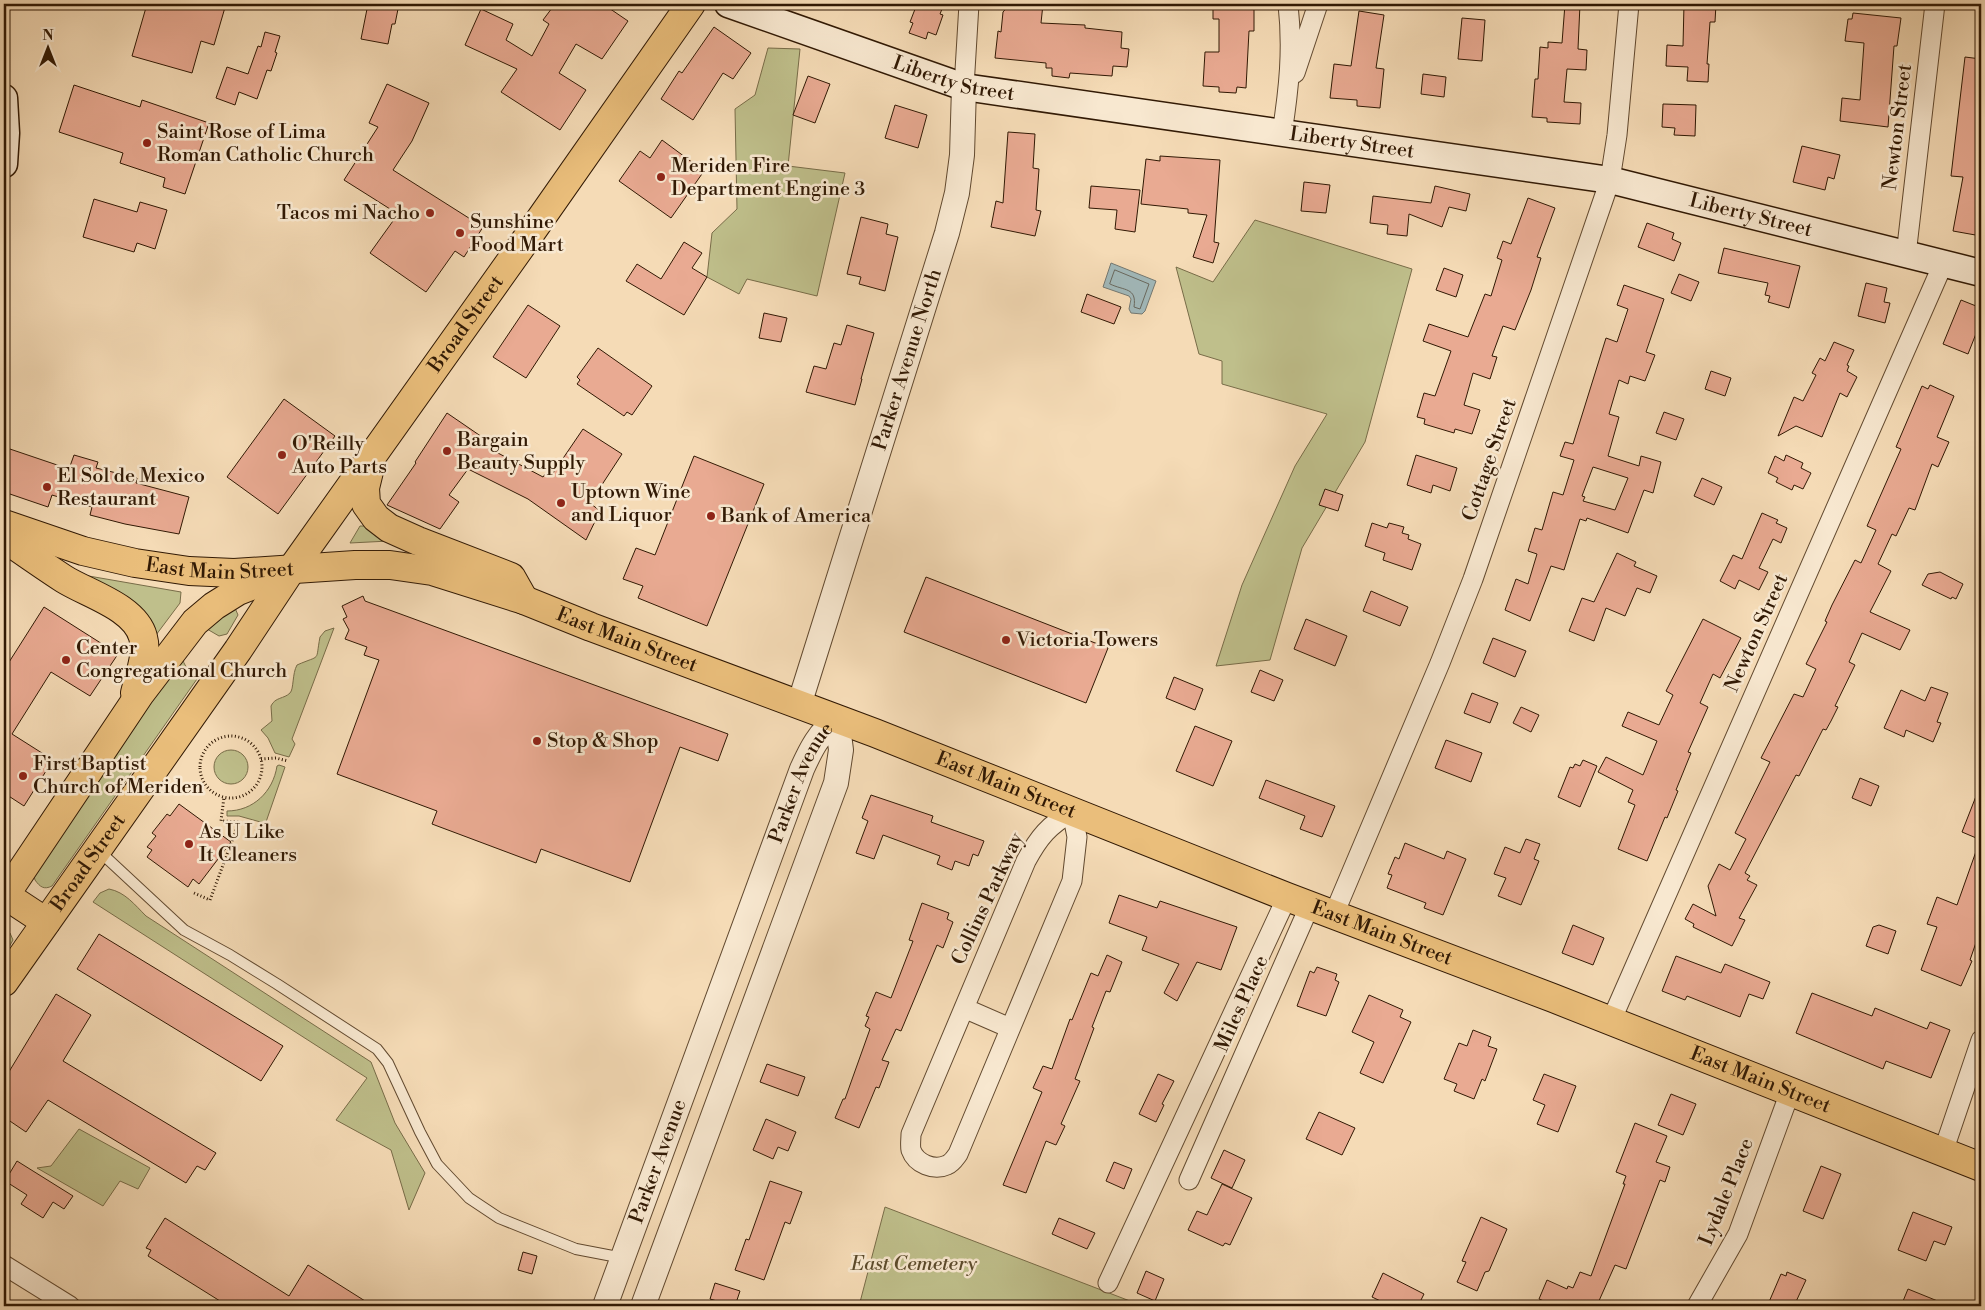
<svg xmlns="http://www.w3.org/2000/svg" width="1985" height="1310" font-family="'Libre Bodoni',serif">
<rect width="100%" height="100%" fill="#f5dbb6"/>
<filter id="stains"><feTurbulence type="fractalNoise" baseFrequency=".004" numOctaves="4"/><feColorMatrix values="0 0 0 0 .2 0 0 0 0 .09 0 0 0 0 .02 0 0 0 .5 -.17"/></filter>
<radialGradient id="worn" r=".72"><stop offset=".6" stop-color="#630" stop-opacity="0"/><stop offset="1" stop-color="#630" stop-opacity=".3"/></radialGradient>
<path fill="#bfbf8b" stroke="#786c48" d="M768,48L800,49L788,166L845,173L817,296L747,279L739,294L707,277L712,233L737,209L735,109L755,95Z
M1255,220L1412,269L1365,442L1302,548L1270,660L1216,666L1242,585L1295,466L1327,414L1222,384V361L1199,354L1176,267L1213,282Z
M360,526H367L389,541L350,543Z
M83,575L181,592L180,603L156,635C148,607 107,590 83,575Z
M223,607L235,608L238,615L227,634L219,636L207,629Z
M334,628L292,739L295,744L289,757L275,753L268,738L261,730L272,721L271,706C275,697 284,699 290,693C294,689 292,674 297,665C322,654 315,663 320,637L325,631Z
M184,653C181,663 186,669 196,672L204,669L52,886C44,890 40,887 35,880L34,876Z
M214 767a17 17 0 1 1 34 0a17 17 0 1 1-34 0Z
M279,765L285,767L266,822L264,823L239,816H227V811C253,811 273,792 277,766Z
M109,889C125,892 135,905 146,916L371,1062L395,1123L425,1173L409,1210L391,1150L336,1120L367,1078L93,902L100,893Z
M4,930L10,933L13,940L4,956Z
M79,1129L150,1168L138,1189L120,1181L103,1206L37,1168L51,1166Z
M885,1207L1143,1306H859Z"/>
<path fill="#a1b8b9" stroke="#747871" d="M1111,263L1156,281L1145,311L1142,314L1131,313L1129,309L1131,299L1129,296L1103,287Z"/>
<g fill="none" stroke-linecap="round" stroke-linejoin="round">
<path stroke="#69685e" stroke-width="1" d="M1115,270L1149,284L1140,309L1134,307C1137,287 1124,291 1110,284Z"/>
</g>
<path fill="#e9aa92" stroke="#311904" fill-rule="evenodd" d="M147,4H226L214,45L201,41L192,73L132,56Z
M368,4H399L395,24H392L388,44L361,39Z
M555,4H603L628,21L602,59L576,44L559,73L586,90L560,130L501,92L517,69L465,45L481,9L513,24L506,40L532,56L549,24L543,20Z
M917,4H944L940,14L943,15L936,35L928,32L926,39L909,33L913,23L910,22Z
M1010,4H1043L1041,23L1085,25V28L1122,32L1121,48L1129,49L1127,67L1113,66L1112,76L1070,73L1069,78L1052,76V68H1046V63L995,58L998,31L1001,32L1003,12Z
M1213,4H1254V31H1249L1246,88L1237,87L1236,93L1219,92V87L1203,86L1205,52H1219V19H1213Z
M1565,4H1580L1578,49L1587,50L1586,70L1567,69L1564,102L1581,103L1580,124L1547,122V118L1532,117L1535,79H1538L1540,47L1548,48V42L1562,43Z
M1684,4H1716L1715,22H1710L1707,64H1709L1708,82L1687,81L1688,67L1666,66L1667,45L1683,46Z
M1359,11L1384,15L1376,68L1384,69L1380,108L1357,106V100L1330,98L1334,64L1351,66Z
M1853,13L1901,18L1897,46H1894L1888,127L1840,121L1842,98L1860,100L1864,43L1845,41L1848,19H1852Z
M1462,18L1485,20L1482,61L1458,59Z
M714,27L751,53L733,79L723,73L693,120L661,99L679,71L682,73Z
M265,32L280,36L275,52L277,53L271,71L267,70L257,99L239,92L235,105L216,98L227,67L248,74L258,46L261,47Z
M1965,57L1981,59V236L1953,231L1963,177L1951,176Z
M1423,74L1446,77L1444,97L1421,94Z
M808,76L830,84L815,123L793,115Z
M387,84L429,103L412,141L393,170L483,227L464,257L455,251L426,292L370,253L398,214L344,180L378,127L369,123Z
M74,85L140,107L142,100L209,123L185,194L163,187L165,178L120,163L123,153L59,132Z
M1663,104L1696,105L1695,136L1674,135L1675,128L1662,127Z
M895,105L927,115L918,148L885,138Z
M1008,132L1035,134L1033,168L1039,169L1036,210L1041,211L1035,236L991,227L996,201L1003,203Z
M662,140L704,171L671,218L619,181L640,151L650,158Z
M1802,146L1840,155L1834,179L1828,177L1825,190L1793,182Z
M1160,156L1220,160L1214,242L1219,243L1213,263L1193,257L1207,215L1188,213V209L1141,204L1146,159L1160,161Z
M1304,182L1330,185L1326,213L1301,211Z
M1091,186L1140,190L1135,232L1115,229L1117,210L1089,208Z
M1435,186L1470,194L1466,211L1449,207L1442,227L1409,214L1407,236L1387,234L1388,225L1370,223L1373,196L1431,203Z
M1528,198L1555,208L1537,257L1541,258L1531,290L1515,330L1503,326L1492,356L1497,357L1490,379L1473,373L1464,405L1480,410L1472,434L1455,429L1454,433L1424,424L1425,419L1417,417L1424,393L1435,396L1451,351L1423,341L1429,324L1468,337L1485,294L1491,296L1502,260L1497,258L1503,241L1511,244Z
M94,199L137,212L140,202L167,210L155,249L137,243L134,252L83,237Z
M861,217L888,224L886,234L898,237L885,291L859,284L861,277L847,274Z
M1647,223L1674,233L1672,239L1681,243L1674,261L1638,247Z
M684,242L702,253L692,268L707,277L684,315L626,281L637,264L661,279Z
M1724,248L1800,266L1789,308L1768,302L1770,296L1765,295L1768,283L1718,273Z
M1444,268L1463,275L1456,297L1436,290Z
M1679,274L1699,282L1691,301L1671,293Z
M1866,283L1887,288L1884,302L1890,303L1885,323L1858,316Z
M1624,285L1664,299L1646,352L1655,355L1645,381L1630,376L1628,384L1619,380L1609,414L1619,417L1608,456L1639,466L1641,456L1661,462L1653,493L1644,490L1628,533L1587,518L1586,521L1580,519L1564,570L1551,566L1530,621L1505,610L1516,579L1528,584L1537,554L1528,551L1535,528L1542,530L1553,492L1563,495L1574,460L1560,456L1565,442L1573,444L1606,338L1617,342L1628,309L1617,305ZM1593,467L1628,478L1615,510L1583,501L1585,497L1582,496Z
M1087,294L1121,307L1114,324L1081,312Z
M1961,300L1981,308V321L1968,354L1943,344Z
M528,305L560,326L526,378L493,357Z
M764,313L787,318L781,342L759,338Z
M847,325L874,333L861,379H862L855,405L806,392L814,366L826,369L834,343L841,345Z
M1834,342L1854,350L1847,365L1849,366L1847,371L1857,377L1847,397L1840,393L1822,437L1796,426L1778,436L1794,397L1803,401L1816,375L1812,373L1820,358L1825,361Z
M598,348L652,386L632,415L627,412L624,416L577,384L580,380L577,377Z
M1711,371L1731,378L1725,396L1705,389Z
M1930,385L1954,396L1937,437L1949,442L1938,467L1932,464L1915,510L1909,508L1896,536L1892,534L1878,564L1891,571L1870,612L1910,630L1900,650L1862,633L1849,662L1855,665L1835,706L1838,707L1831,721L1826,730L1823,729L1799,776L1796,775L1745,873L1750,876L1747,880L1757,885L1739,918L1745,920L1732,946L1693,927L1694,924L1685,919L1693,904L1716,916L1708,886L1719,864L1730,870L1746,839L1735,833L1770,762L1761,758L1794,694L1803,697L1816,669L1806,664L1827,622L1825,621L1832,605L1855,560L1861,563L1876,530L1867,526L1901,449L1896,447L1922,386L1928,389Z
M284,399L335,436L278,514L227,477Z
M1664,412L1684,419L1676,440L1656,433Z
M447,413L485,439L481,444L543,477L546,473L551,476L583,429L622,454L590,503L600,511L586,540L528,499L468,469L449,495L459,502L440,529L387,505L416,463L415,462Z
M4,447L69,469L74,455L98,462L96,468L137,478L136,483L189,497L179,534L125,524L90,515L92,507L52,495L48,507L4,492Z
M1416,455L1457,468L1450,491L1433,485L1431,493L1407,485Z
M1786,455L1803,463L1801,468L1811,473L1803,489L1794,485L1792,490L1776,482L1778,478L1768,473L1775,456L1784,461Z
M694,456L764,484L707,626L638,598L643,586L623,579L636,548L655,555Z
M1702,478L1722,487L1714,505L1694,496Z
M1325,489L1343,495L1338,511L1319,505Z
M1762,513L1778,520L1776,523L1787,528L1781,543L1773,539L1759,568L1768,572L1759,590L1739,580L1735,589L1720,581L1733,555L1742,559Z
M1372,523L1387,528L1389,523L1404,527L1402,533L1409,535L1408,539L1421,544L1412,570L1383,560L1385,553L1365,546Z
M1617,553L1636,562L1634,566L1657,576L1650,593L1637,588L1625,616L1606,608L1594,641L1569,631L1582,598L1594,602Z
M1940,572L1963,584L1956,599L1952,597L1951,599L1922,585L1928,574Z
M926,577L1108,648L1086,703L904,632Z
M1371,591L1408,607L1400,626L1363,611Z
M363,596L365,601L728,734L718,761L680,747L630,882L541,849L536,863L432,824L437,811L337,774L379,660L364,655L367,647L345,639L349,630L343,619L347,617L342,606Z
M44,607L118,654L90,696L51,672L12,734L53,760L24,806L4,793V670Z
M1306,619L1347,636L1335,666L1294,649Z
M1703,619L1741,638L1720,678L1713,674L1700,703L1708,707L1688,752L1691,753L1676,790L1678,791L1667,818L1665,817L1647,861L1618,849L1635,805L1628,802L1633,790L1598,772L1606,757L1643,775L1657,741L1622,726L1628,712L1659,725L1673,695L1666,691Z
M1493,638L1526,651L1515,677L1483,663Z
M1260,670L1283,680L1274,701L1251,692Z
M1174,677L1203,689L1195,710L1166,698Z
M1931,687L1948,693L1937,722L1941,723L1933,742L1906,730L1904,737L1884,728L1901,690L1925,701Z
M1472,693L1498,703L1490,723L1464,713Z
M1521,707L1539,715L1531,732L1513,723Z
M1195,726L1232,741L1213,786L1176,771Z
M1446,740L1482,753L1471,782L1435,768Z
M1583,760L1597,766L1580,807L1558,797L1570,767L1573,768L1575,764L1580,766Z
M1860,778L1879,786L1871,806L1852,798Z
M1266,780L1335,806L1322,837L1300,829L1305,816L1259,798Z
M1980,786H1981V840L1962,832Z
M871,795L933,816L931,822L984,841L978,856L973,854L969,866L955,861L952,870L937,864L940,856L883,835L874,859L856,853L868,821L862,818Z
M179,804L231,842L199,884L193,879L188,887L147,857L152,850L147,847L156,836L152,833L167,814L170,816Z
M1526,839L1540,844L1534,859L1539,861L1521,905L1498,896L1506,878L1494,874L1505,847L1520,853Z
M1405,843L1444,859L1447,851L1466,859L1443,915L1424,908L1426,903L1387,888L1392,875L1388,874L1395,857L1399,859Z
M1979,843H1981V928L1970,960L1972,961L1961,986L1921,970L1937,927L1927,924L1937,897L1957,905Z
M1119,895L1157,908L1160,901L1237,927L1221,970L1197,962L1177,1001L1164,993L1179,964L1142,950L1147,937L1109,923Z
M922,903L949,913L947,919L953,922L943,948L937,945L901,1031L896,1029L882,1060L889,1062L879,1088L876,1087L859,1128L835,1118L843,1099H845L870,1029L865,1026L869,1017L866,1016L876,992L891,998L913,941L909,940Z
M1573,925L1604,938L1593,965L1562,953Z
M1879,925L1896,931L1888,954L1866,946L1873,927Z
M99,934L283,1046L261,1081L77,969Z
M1107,955L1122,962L1110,992L1106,991L1092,1027L1094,1028L1075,1079L1080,1081L1061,1124L1065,1126L1056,1145L1046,1141L1026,1193L1003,1185L1042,1092L1033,1088L1043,1066L1052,1069L1070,1019L1072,1020L1091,973L1098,976Z
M1676,956L1721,973L1725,964L1770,982L1763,999L1749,994L1740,1017L1687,996L1685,1000L1662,991Z
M1317,967L1337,974L1335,980L1339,982L1326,1016L1297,1006L1310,971L1314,973Z
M1812,993L1872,1016L1875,1008L1927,1029L1930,1022L1950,1030L1931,1078L1886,1061L1883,1069L1796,1033Z
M56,994L91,1015L63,1061L216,1153L205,1170L197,1166L186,1183L48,1100L26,1132L4,1117V1080Z
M1369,995L1403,1010L1400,1017L1411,1022L1383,1083L1360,1073L1374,1042L1352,1032Z
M1473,1030L1491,1037L1488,1046L1497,1049L1485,1081L1482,1079L1474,1099L1454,1091L1457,1084L1444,1079L1459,1043L1467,1046Z
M767,1064L805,1077L798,1096L760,1082Z
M1158,1074L1174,1081L1162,1104L1164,1105L1156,1122L1139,1114Z
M1544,1074L1576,1086L1558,1132L1537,1124L1545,1105L1533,1100Z
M1671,1094L1696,1104L1683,1135L1658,1125Z
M1319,1112L1355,1128L1342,1155L1306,1139Z
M766,1119L796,1132L788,1151L778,1147L773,1159L753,1150Z
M1635,1123L1667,1136L1656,1162L1670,1167L1665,1182L1660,1180L1626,1269L1615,1265L1598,1303L1605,1306H1556L1539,1299L1547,1280L1567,1289L1568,1286L1573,1288L1580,1272L1591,1276L1625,1184H1623L1626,1176L1616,1172Z
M1224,1150L1245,1160L1232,1188L1211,1178Z
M17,1161L73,1196L64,1209L53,1202L43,1218L21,1204L27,1195L5,1181Z
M1114,1162L1132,1169L1124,1189L1106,1181Z
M1821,1166L1841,1174L1823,1219L1803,1211Z
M770,1181L802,1192L790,1224L785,1222L764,1280L735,1270L746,1239L749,1240Z
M1222,1184L1252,1198L1230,1245L1225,1243L1223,1246L1188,1230L1197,1211L1207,1215Z
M1913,1212L1952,1227L1945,1245L1934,1241L1926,1261L1898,1250Z
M1481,1217L1507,1229L1489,1271L1485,1272L1477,1291L1457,1282L1466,1262L1462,1261Z
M165,1218L289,1296L308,1265L373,1306H228L148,1256L151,1250L146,1248Z
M1059,1218L1095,1233L1087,1249L1052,1234Z
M523,1252L537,1256L532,1274L518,1270Z
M1146,1271L1164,1279L1155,1301L1137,1293Z
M1787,1272L1806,1280L1794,1306H1778L1769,1302L1781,1274L1786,1276Z
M1383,1273L1424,1294L1418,1306H1391L1372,1297Z
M715,1283L740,1291L735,1306H715L717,1301L710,1299Z
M1908,1289L1950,1306H1901Z"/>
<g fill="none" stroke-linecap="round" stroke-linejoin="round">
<g stroke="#624a30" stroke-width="12">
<path id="service" d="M98,850L184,930L230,955L277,984L377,1049L388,1063L420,1132L437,1164L469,1198L499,1218L576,1249L623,1258"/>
</g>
<g stroke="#624a30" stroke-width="21">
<path id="minor" d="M1295,73L1318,4
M964,87L969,4
M1282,133C1289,89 1293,49 1288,4
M1906,255L1935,4
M1072,812L1077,837L1072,881L958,1154C955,1158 952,1163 947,1165C934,1171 916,1164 911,1150C910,1145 911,1139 911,1134L1026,861C1039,837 1049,825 1072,812Z
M1334,914L1440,663L1473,579L1610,180L1617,135L1629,4
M964,1008L1010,1028
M1611,1021L1943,264
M1943,1152L1981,1040
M1189,1180L1310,905
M4,1265L70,1306
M1108,1283L1287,897
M1697,1306L1738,1234L1790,1092"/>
</g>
<g stroke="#624a30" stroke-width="26">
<g id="tertiary">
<path id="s1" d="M799,705L947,233L957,193L962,155L964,87"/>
<path id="s2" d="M605,1306L802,769C811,749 819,733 837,719L841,750L836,783L643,1306"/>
</g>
</g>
<g stroke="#311904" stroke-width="29">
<g id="secondary">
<path id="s3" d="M728,4L964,87L1610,180L1981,273"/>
<path d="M4,98L6,133L4,164"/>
</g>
</g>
<g stroke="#311904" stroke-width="30">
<g id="primary">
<path d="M371,463L365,488L366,504L376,518L389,528L418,541L511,577L524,600"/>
<path id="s4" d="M4,524L83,551L135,563L189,571L234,573L355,565H390L432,571L524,600L591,627L875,733L1287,897L1553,998L1981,1167"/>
<path d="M4,538C24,552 44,566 64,579C88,594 135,607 143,637C148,655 139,676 135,693"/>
<path d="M5,895L46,922"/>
<path d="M4,897L140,694L195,622L214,606L238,591L271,578"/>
<path id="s5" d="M4,982L238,650L291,570L525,241L691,4"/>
</g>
</g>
<path stroke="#311904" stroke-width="3" stroke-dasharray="1 2.5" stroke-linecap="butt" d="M200 767a31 31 0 1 1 62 0a31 31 0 1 1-62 0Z
M261,759L276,758L288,761
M194,893L210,900L239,822L221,821L224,797"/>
<use href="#service" stroke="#f8e8d0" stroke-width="10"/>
<use href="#minor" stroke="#f8e8d0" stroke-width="19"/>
<use href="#tertiary" stroke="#f8e8d0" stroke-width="24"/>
<use href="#secondary" stroke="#f8e8d0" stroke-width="26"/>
<use href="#primary" stroke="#eabe7b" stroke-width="28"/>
</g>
<g fill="#8f2418" stroke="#f8e8d0" stroke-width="2">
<circle cx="147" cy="143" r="5"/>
<circle cx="661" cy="177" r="5"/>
<circle cx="430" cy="213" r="5"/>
<circle cx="460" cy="233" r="5"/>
<circle cx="447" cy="451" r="5"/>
<circle cx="282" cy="455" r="5"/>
<circle cx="47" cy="487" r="5"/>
<circle cx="561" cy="503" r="5"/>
<circle cx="711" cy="516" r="5"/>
<circle cx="1006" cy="640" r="5"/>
<circle cx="66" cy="660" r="5"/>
<circle cx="537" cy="741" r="5"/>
<circle cx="23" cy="776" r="5"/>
<circle cx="189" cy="844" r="5"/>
</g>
<g text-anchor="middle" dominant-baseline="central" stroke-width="5" stroke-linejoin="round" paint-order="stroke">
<g font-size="20" fill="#311904" stroke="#f8e8d0">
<text stroke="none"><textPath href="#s3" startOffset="238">Liberty Street</textPath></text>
<text transform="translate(1898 127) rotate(-83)">Newton Street</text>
<text stroke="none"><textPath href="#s3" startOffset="642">Liberty Street</textPath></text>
<text stroke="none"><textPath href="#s3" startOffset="1048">Liberty Street</textPath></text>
<text stroke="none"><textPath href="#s5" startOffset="804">Broad Street</textPath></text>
<text stroke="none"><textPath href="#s1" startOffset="362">Parker Avenue North</textPath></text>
<text transform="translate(1490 460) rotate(-71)">Cottage Street</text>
<text stroke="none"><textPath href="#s4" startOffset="222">East Main Street</textPath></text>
<text transform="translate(1757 633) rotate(-66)">Newton Street</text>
<text stroke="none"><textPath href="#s4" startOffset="642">East Main Street</textPath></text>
<text stroke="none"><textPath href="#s4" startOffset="1048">East Main Street</textPath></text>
<text stroke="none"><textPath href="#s2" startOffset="559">Parker Avenue</textPath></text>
<text stroke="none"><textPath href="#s5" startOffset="146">Broad Street</textPath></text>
<text transform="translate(988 899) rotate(-65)">Collins Parkway</text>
<text stroke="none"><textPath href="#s4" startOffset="1452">East Main Street</textPath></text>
<text transform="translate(1242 1004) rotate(-66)">Miles Place</text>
<text stroke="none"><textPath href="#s4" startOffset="1858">East Main Street</textPath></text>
<text stroke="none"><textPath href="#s2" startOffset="154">Parker Avenue</textPath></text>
<text transform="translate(1727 1192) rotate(-68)">Lydale Place</text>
</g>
<g font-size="20" fill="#311904" stroke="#f8e8d0" text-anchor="start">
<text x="157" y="132">Saint Rose of Lima<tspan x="157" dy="23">Roman Catholic Church</tspan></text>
<text x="671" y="166">Meriden Fire<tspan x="671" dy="23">Department Engine 3</tspan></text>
<text x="420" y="213" text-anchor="end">Tacos mi Nacho</text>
<text x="470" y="222">Sunshine<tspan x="470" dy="23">Food Mart</tspan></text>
<text x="457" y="440">Bargain<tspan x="457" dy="23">Beauty Supply</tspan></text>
<text x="292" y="444">O'Reilly<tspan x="292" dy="23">Auto Parts</tspan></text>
<text x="57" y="476">El Sol de Mexico<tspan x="57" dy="23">Restaurant</tspan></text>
<text x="571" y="492">Uptown Wine<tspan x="571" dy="23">and Liquor</tspan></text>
<text x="721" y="516">Bank of America</text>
<text x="1016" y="640">Victoria Towers</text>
<text x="76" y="648">Center<tspan x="76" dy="23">Congregational Church</tspan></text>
<text x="547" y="741">Stop &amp; Shop</text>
<text x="33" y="764">First Baptist<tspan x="33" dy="23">Church of Meriden</tspan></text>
<text x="199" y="832">As U Like<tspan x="199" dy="23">It Cleaners</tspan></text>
</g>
<g font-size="20" font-style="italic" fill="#5c4b2c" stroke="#f8e8d0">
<text x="914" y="1264">East Cemetery</text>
</g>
</g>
<rect width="1985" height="1310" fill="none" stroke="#f5dbb6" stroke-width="20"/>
<rect x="5" y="5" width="1975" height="1300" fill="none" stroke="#311904" stroke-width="2.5"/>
<rect x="10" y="10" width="1965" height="1290" fill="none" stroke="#311904"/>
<g transform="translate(48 48)" stroke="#f8e8d0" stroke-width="4" paint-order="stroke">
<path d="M0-4L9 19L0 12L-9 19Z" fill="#311904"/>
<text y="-8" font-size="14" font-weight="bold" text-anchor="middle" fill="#311904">N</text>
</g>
<rect width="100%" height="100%" filter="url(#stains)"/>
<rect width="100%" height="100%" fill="url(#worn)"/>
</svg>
